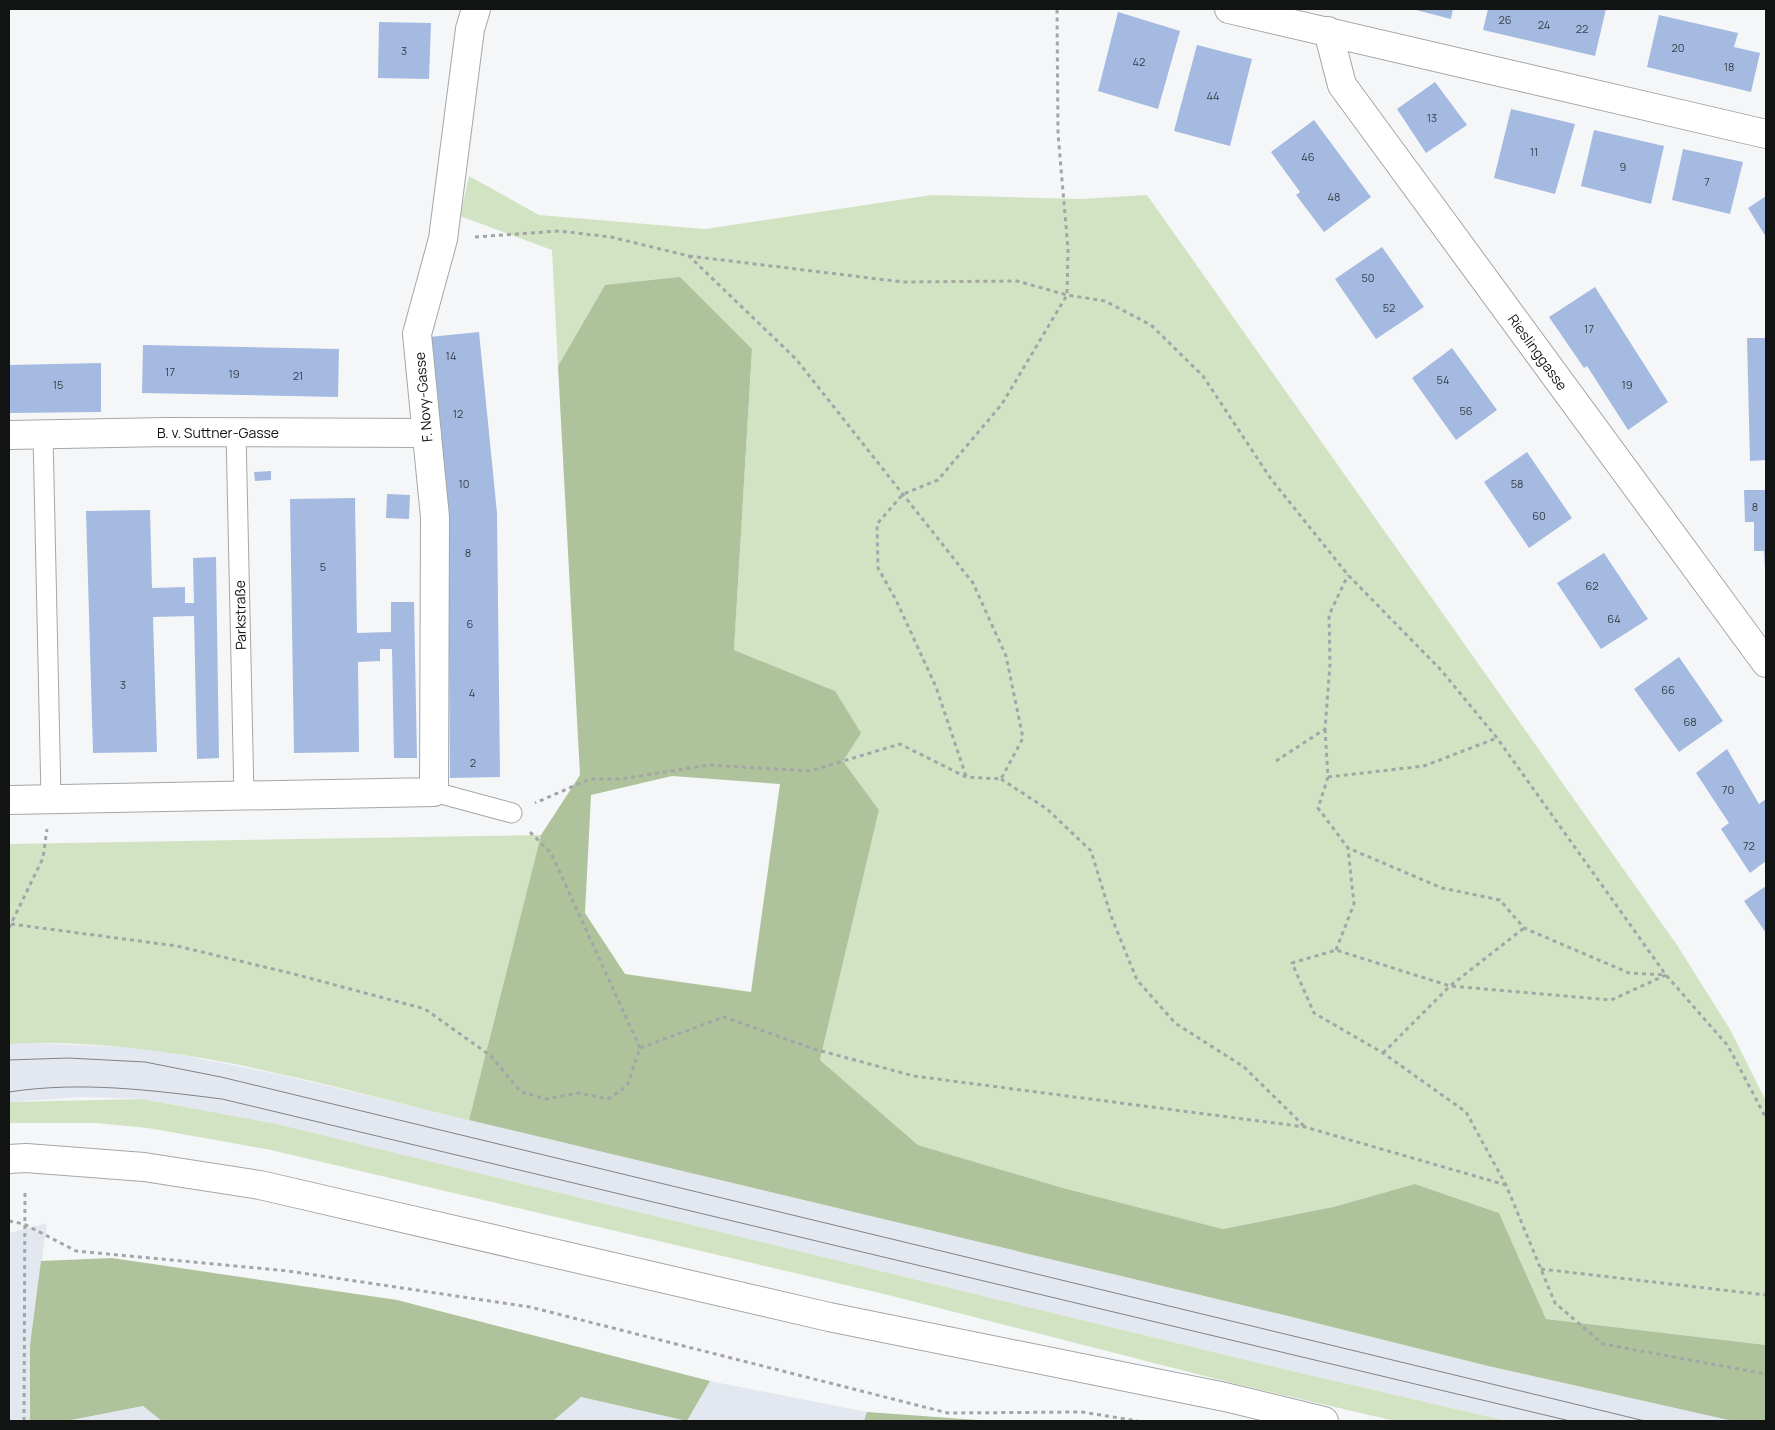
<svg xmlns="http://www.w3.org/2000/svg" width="1775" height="1430" font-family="Manrope,sans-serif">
<rect width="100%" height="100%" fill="#f5f6f8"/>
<path fill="#e3e8f0" d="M29,1043L147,1048L282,1075L1284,1315L1488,1366L1733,1421H1507L1267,1365L277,1124L142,1099L84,1097L9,1102V1044Z
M47,1223L30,1345L31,1421H39H9V1233Z
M710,1381L867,1412L864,1421H553L581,1397L687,1421Z
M143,1406L162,1421H66Z"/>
<path fill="#d2e3c4" d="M469,176L539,215L705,229L932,195L1080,199L1147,195L1677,945L1731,1031L1766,1101V1345L1546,1319L1499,1213L1415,1184L1333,1207L1223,1229L1063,1188L918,1145L820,1060L879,810L843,761L835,691L734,650L752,349L605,285L558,366L552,250L460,216Z
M541,835L469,1120C319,1084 165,1036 9,1044V844Z
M142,1099L277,1124L1267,1365L1507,1421H1395L1236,1384L884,1294L271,1150L148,1128L95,1123H9V1102Z"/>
<path fill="#aec39b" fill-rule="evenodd" d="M680,277L752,349L734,650L835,691L861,733L843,761L879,810L820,1060L918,1145L1063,1188L1223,1229L1333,1207L1415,1184L1499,1213L1546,1319L1766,1345V1421H1733L1488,1366L1284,1315L469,1120L541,835L580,775L558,366L605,285ZM672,776L780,784L751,992L625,974L585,913L591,795Z
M112,1258L397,1300L710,1381L687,1421L581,1397L553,1421H162L143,1406L66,1421H30V1345L41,1261Z
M867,1412L992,1421H864Z"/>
<path fill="#a4bae0" d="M1412,9H1453L1451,19Z
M1488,9H1606L1595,56L1483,30Z
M1118,12L1180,31L1158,109L1098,91Z
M1659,15L1738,33L1734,47L1760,53L1751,92L1647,67Z
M379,22L431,23L429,79L378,78Z
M1197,45L1252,59L1230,146L1174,131Z
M1435,82L1467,125L1426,153L1397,109Z
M1511,109L1575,124L1555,194L1494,178Z
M1314,120L1371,197L1324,232L1296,195L1300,192L1271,152Z
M1594,130L1664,146L1651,204L1581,186Z
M1683,149L1743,162L1730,214L1672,200Z
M1766,196V237L1748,208Z
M1382,247L1424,307L1376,339L1335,279Z
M1595,287L1668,402L1628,430L1587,366L1584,368L1549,317Z
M479,332L497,513L500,777L450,778L448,518L429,337Z
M1747,338H1766V460L1750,461Z
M143,345L339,349L338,397L142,393Z
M1452,348L1497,410L1456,440L1412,378Z
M101,363V412L9,413V365Z
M1527,452L1572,518L1529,548L1484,482Z
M271,471V480L255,481L254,472Z
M1744,490H1766V587L1764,551H1754V522H1745Z
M387,494L410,495L409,519L386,518Z
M355,498L357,633L391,632V602H414L417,758H394L392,649H380V661L358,662L359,752L294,753L290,499Z
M150,510L152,588L185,587V603H194L193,558L216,557L219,758L197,759L194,616L153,617L157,752L93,753L86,511Z
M1604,553L1648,619L1601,649L1557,583Z
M1679,657L1723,721L1679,752L1634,689Z
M1727,749L1759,804L1766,799V861L1750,873L1721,829L1729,823L1696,773Z
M1766,886V933L1744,901Z"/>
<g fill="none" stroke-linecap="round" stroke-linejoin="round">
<g stroke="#a5a6a7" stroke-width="21">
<path id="lane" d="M236,432L244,797
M43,434L51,798
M434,792L512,813"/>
</g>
<g stroke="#a5a6a7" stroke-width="30">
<path id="street" d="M1229,9L1766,134
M1328,31L1342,85L1766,663
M9,435L166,432L427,433
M9,800L434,792L435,517L417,334L443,239L470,29L476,9"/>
</g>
<g stroke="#a5a6a7" stroke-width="30">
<path id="primary" d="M9,1159L26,1158L144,1167L260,1185L829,1317L1225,1397L1324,1421"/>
</g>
<path stroke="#a4a5a6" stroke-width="3" stroke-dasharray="4 4" stroke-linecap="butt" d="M475,237L559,231L611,237L689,256L796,359L973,583L1006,656L1023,738L1001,779L966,777L900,744L810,771L709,765L621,779H590L535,803
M689,256L903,282L1017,281L1067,295L1105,301L1151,325L1203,376L1271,479L1348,575L1441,670L1497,738L1666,975L1728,1046L1766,1118
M1325,729L1328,777L1424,766L1497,738
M1276,761L1325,729L1330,664L1329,615L1348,575
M966,776L936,687L896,600L878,568L877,524L903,494L938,480L1002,404L1067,295L1068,249L1058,134L1057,9
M1328,777L1318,808L1348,848L1442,888L1500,900L1524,928L1629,973L1666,975
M1001,779L1047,809L1091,851L1111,916L1137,980L1175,1023L1244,1067L1305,1127
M530,832L551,853L640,1048
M11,924L177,946L294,974L425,1009L491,1056L521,1092L547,1099L578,1093L608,1099L627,1086L640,1048L724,1017L814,1049L914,1076L1305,1127L1506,1185
M9,928L43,858L47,829
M1336,950L1354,904L1348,849
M1666,975L1611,1000L1450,986L1336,950L1292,963L1314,1013L1383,1053L1466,1112L1506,1185L1555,1303L1603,1344L1766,1374
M1383,1053L1450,986L1524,928
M9,1221L24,1224L76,1251L288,1271L530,1307L948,1413L1082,1412L1138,1421
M1541,1269L1766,1295
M24,1421L25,1189"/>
<use href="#lane" stroke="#fff" stroke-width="19"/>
<use href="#street" stroke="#fff" stroke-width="28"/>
<use href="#primary" stroke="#fff" stroke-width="28"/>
<path stroke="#808182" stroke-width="1" d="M9,1060L68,1058L145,1062L221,1077L1645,1421
M9,1092C80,1081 150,1090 222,1099L1570,1421"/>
</g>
<g text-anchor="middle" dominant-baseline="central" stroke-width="4" stroke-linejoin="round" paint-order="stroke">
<g font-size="11" fill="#363d46">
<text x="1505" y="19">26</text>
<text x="1544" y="24">24</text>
<text x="1582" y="28">22</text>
<text x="1678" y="47">20</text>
<text x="404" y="50">3</text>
<text x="1139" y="61">42</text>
<text x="1729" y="66">18</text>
<text x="1213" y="95">44</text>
<text x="1432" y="117">13</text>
<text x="1534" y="151">11</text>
<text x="1308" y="156">46</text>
<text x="1623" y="166">9</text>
<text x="1707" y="181">7</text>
<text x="1334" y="196">48</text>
<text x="1368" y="277">50</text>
<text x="1389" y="307">52</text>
<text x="1589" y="328">17</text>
<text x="451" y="355">14</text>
<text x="170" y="371">17</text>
<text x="234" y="373">19</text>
<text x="298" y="375">21</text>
<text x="1443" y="379">54</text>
<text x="58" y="384">15</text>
<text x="1627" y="384">19</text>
<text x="1466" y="410">56</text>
<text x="458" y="413">12</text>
<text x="464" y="483">10</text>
<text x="1517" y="483">58</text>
<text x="1755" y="506">8</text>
<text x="1539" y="515">60</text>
<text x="468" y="552">8</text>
<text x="323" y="566">5</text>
<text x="1592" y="585">62</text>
<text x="1614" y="618">64</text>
<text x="470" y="623">6</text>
<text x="123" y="684">3</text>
<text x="1668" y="689">66</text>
<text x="472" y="692">4</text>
<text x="1690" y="721">68</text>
<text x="473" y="762">2</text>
<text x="1728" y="789">70</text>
<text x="1749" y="845">72</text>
</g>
<g font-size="14" fill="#121313" stroke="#fff">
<text transform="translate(1538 352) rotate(54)">Rieslinggasse</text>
<text transform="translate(423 397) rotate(-95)">F. Novy-Gasse</text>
<text x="218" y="432">B. v. Suttner-Gasse</text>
<text transform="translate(240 615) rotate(-91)">Parkstraße</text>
</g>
</g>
<rect width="1775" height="1430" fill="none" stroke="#121313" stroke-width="20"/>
</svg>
